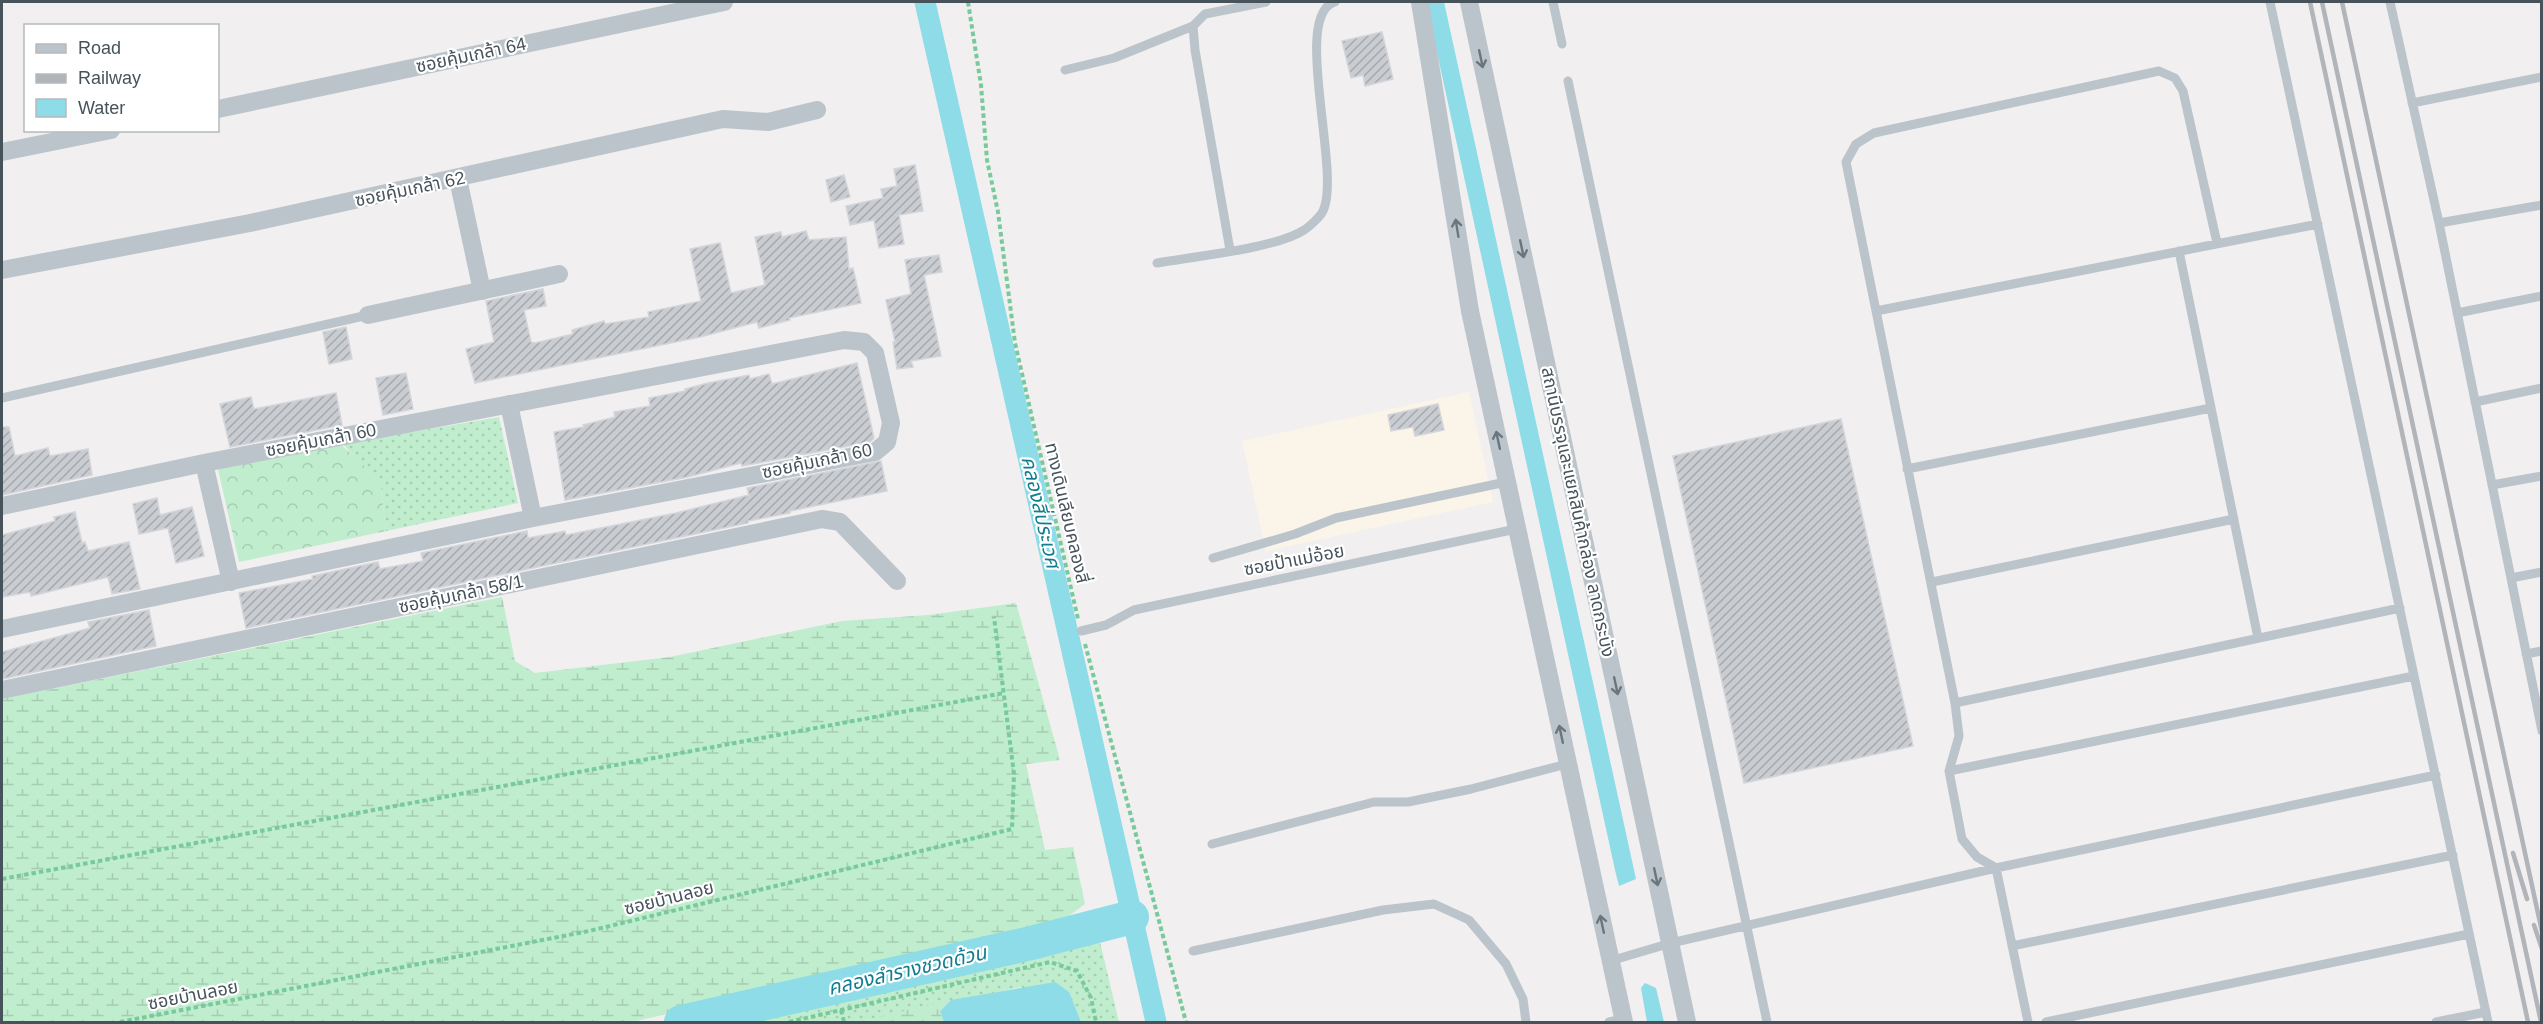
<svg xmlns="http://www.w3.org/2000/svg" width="2543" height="1024" font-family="Arial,'Noto Sans Thai',sans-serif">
<defs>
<pattern id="grass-dots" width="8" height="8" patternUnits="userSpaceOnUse" patternTransform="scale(1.5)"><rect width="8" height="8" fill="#bfedcd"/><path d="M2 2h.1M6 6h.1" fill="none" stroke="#a6cdb2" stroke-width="1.8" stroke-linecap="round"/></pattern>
<pattern id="forest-crowns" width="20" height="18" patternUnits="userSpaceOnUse" patternTransform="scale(1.5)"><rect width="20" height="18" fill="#bfedcd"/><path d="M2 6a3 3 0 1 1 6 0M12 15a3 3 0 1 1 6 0" fill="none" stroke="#a6cdb2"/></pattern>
<pattern id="wetland-marsh" width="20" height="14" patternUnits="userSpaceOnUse" patternTransform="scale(1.5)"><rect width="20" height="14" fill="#bfedcd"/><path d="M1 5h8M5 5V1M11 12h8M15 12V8" fill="none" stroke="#a6cdb2"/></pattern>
<pattern id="building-hatch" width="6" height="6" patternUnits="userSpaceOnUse" patternTransform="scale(1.5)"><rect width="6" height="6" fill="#c9ccd1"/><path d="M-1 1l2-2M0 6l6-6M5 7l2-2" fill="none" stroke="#a5a8ad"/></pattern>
</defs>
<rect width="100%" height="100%" fill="#f1efef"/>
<path fill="#fbf4e9" d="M1469,392L1493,502L1266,551L1242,441Z"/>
<path fill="url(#grass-dots)" d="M499,417L518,503L386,531L381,487L343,444Z
M1078,938L1100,942L1119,1022H1081L1080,1019L1021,987L856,1022H734Z"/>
<path fill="url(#forest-crowns)" d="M340,444L361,462L381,487L386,531L239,562L218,469Z"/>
<path fill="url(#wetland-marsh)" d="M502,597L515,661L535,673L670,657L842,621L929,615L1016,603L1060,760L1026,764L1045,850L1073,847L1085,904L1058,924L632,1022H2V699Z
M951,1000L940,1011L944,1022H856Z"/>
<path fill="#8ddce8" d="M1426,2H1444L1636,879L1619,886L1615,870Z
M1055,982L1069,992L1081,1022H944L940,1011L951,1000Z
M1645,983L1656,988L1664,1022H1647L1641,988Z"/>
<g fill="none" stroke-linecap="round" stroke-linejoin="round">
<path stroke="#8ddce8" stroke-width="21" d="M925,2L1156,1022"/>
<path stroke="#8ddce8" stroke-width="34" d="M681,1022L1027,944L1132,917"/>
</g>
<path fill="url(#building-hatch)" stroke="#d3d5da" stroke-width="1.5" d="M1382,32L1393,79L1365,86L1363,75L1351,78L1342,41Z
M915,165L923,211L899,215L904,244L879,248L874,220L850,225L846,206L883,198L881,189L897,186L894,169Z
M844,175L850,197L831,202L826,180Z
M806,231L809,240L846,237L849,269L853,268L861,303L789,318L790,320L759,328L757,322L700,337L475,383L466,349L494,342L486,301L543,289L546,306L524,310L531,342L535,343L573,334L572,330L604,321L605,324L649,317L648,312L701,301L690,249L720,243L731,293L765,285L755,237L781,232L782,237Z
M939,255L942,272L924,275L941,356L911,361L913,367L897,369L893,342H895L886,300L911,294L905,260Z
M346,327L352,359L329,364L323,332Z
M857,363L874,438L870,442L742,466L741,463L688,477L565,500L554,432L584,427L583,425L615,417L614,412L650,406L649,398L685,391V389L708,383L749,375L750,379L769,374L772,384Z
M406,373L413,409L383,415L376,378Z
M336,393L342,425L230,447L220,404L251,397L254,409Z
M1438,404L1444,430L1415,436L1413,427L1391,431L1388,415Z
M1841,419L1913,746L1744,783L1673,456Z
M2,427H9L15,456L48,448L50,456L88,449L92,475L2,495Z
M881,461L887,491L790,511V513L748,521V523L246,628L239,593L313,579L312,576L378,562L380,569L423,561L421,553L527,531L528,538L565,531L566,535L676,513L749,495L747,488Z
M157,498L160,515L192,507L204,556L176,563L168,528L139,534L133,504Z
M75,512L82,543L85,542L88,551L129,542L140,589L112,594L108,577L31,596L30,592L2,597V535L55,521L54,517Z
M149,610L156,646L2,679V652L90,628L88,622Z"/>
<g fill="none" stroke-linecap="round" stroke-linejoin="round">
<path stroke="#78ca9c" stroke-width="4" stroke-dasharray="4.5 3" stroke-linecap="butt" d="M968,2L981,85L987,160L998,212L1015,343L1078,619
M1085,644L1186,1022
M2,879L1004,693
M841,1010L844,1022
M120,1022L589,931L1012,829L1014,774L994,617
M789,1022L1050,962L1077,971L1091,998L1096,1022"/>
<path stroke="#bbc4cb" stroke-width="9" d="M1553,2L1562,44
M2270,2L2488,1022
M2390,2L2439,223L2542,731
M1065,70L1114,58L1193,26
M1568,81L1767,1022
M2412,103L2542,77
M2439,223L2542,205
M1230,250L1195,50L1193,26L1205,14L1266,2
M2179,251L2258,638
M1157,263C1191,257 1278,248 1304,230C1309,227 1320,217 1323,211C1342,173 1291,14 1335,2
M1876,311L2318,224
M2457,313L2542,296
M2,398L368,315
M2475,402L2542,388
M1907,469L2211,408
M2492,485L2542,476
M1213,558L1295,534L1336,518L1506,482
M2511,578L2542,572
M1932,582L2234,519
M1081,631L1106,625L1134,610L1516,529
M2526,654L2542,651
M1955,703L2400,608
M1949,771L2414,676
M1212,844L1374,802H1408L1471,789L1567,764
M2012,946L2453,855
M1193,951L1383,910L1434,904L1469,920L1506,964L1523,999L1526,1022
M1610,961L1671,943L1996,868L2436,775
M1609,1022L1623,1019
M2028,1022L1996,868L1977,857L1962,839L1949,771L1959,736L1955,703L1846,162L1856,144L1874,133L2159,71L2175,78L2183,91L2217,243
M2046,1022L2469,934
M2436,1022L2486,1012"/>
<path stroke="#bbc4cb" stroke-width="18" d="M1420,2L1470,311L1624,1022
M1469,2L1687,1022
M218,109L724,2
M2,152L111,130
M458,179L482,291
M2,270L250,223L723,119L768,122L817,110
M368,315L559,274
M509,404L533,518
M204,463L231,582
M2,506L204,463L844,340L864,342L875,353L891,423L887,442L875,452L533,518L2,629
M2,690L822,519L840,522L897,581"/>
<path stroke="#b1b4b9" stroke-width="4.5" d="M2310,2L2528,1022
M2322,2L2541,1022
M2342,2L2542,932
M2513,853L2527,899
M2534,925L2542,949"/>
</g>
<defs><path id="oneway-shaft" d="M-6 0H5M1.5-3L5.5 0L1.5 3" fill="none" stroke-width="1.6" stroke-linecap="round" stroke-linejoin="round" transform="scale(1.5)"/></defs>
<g stroke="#6a757d">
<use href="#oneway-shaft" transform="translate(1481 59) rotate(78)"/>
<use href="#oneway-shaft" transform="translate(1457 228) rotate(-99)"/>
<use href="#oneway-shaft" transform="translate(1522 249) rotate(78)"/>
<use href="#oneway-shaft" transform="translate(1498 440) rotate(-102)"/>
<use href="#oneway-shaft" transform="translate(1616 686) rotate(78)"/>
<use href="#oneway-shaft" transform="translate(1561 734) rotate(-102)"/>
<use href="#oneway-shaft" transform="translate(1656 877) rotate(78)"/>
<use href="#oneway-shaft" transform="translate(1602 924) rotate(-102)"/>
</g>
<g text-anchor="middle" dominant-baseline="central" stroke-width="4.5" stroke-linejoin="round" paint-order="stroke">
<g font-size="18" fill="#47535b" stroke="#fff">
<text transform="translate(471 55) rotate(-12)">ซอยคุ้มเกล้า 64</text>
<text transform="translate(410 189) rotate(-12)">ซอยคุ้มเกล้า 62</text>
<text transform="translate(321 440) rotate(-11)">ซอยคุ้มเกล้า 60</text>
<text transform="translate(817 461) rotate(-12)">ซอยคุ้มเกล้า 60</text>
<text transform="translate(1578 512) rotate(78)">สถานีบรรจุและแยกสินค้ากล่อง ลาดกระบัง</text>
<text transform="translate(1067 513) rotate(77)">ทางเดินเลียบคลองสี่</text>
<text transform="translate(1294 560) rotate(-11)">ซอยป้าแม่อ้อย</text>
<text transform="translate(461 594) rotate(-12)">ซอยคุ้มเกล้า 58/1</text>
<text transform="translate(669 898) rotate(-14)">ซอยบ้านลอย</text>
<text transform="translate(193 995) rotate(-11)">ซอยบ้านลอย</text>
</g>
<g font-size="20" font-style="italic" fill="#127d8e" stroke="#fff">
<text transform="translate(1041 512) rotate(77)">คลองสี่ประเวศ</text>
<text transform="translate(907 970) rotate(-13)">คลองลำรางชวดด้วน</text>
</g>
</g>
<rect width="2543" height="1024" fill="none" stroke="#47535b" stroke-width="6"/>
<rect x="24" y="24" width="195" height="108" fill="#ffffff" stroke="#b5babd" stroke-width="1.5"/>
<rect x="36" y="44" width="30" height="9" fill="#bbc4cb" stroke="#b5babd" stroke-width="1.5"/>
<text x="78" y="54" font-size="18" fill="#47535b">Road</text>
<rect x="36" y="74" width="30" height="9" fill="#b1b4b9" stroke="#b5babd" stroke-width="1.5"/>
<text x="78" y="84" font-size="18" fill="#47535b">Railway</text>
<rect x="36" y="99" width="30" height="18" fill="#8ddce8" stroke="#b5babd" stroke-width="1.5"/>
<text x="78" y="114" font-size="18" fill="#47535b">Water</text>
</svg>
